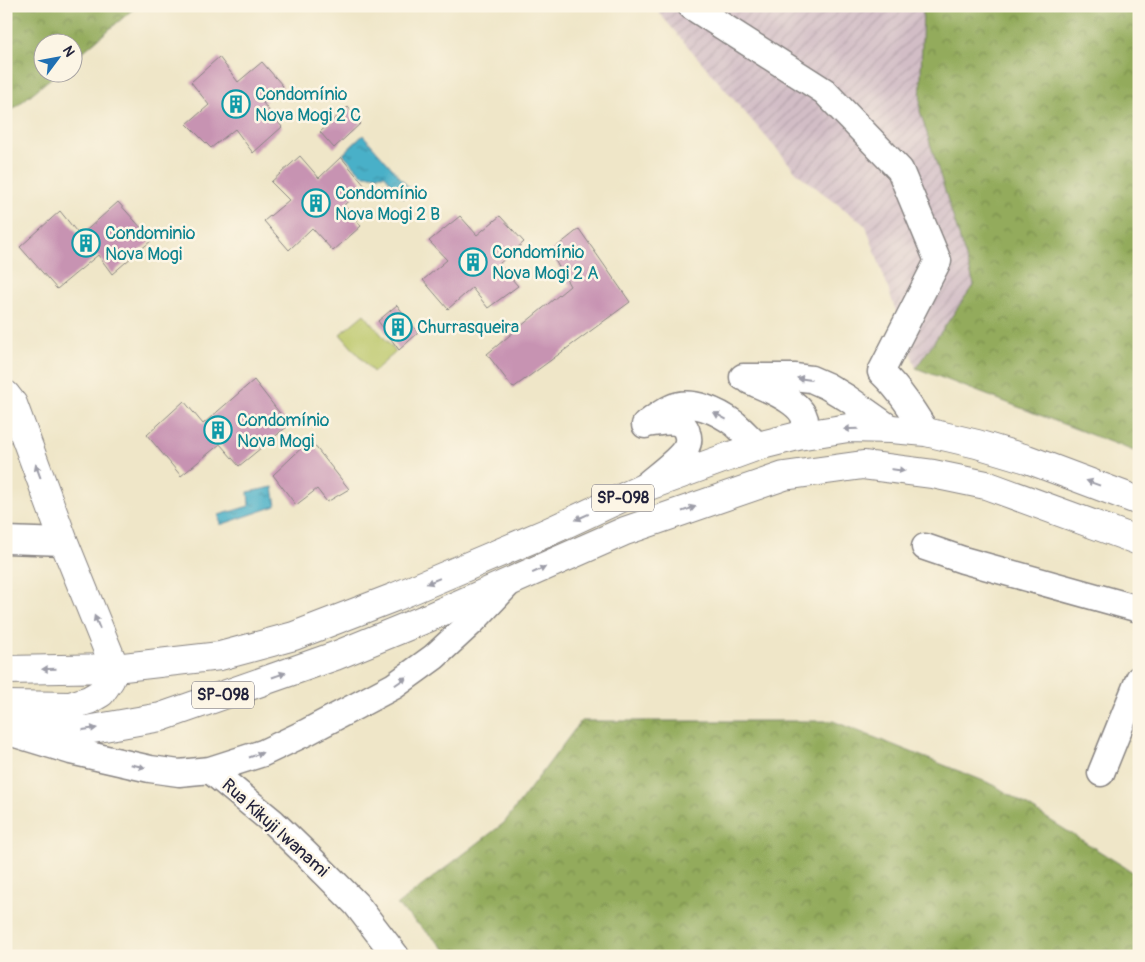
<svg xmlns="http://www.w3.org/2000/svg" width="1145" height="962" font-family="Pangolin,sans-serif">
<defs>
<pattern id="industrial-furrows" width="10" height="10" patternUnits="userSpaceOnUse" patternTransform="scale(1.25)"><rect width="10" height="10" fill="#d2bdc6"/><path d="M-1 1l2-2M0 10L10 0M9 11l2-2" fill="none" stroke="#b4a2ab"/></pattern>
<pattern id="forest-crowns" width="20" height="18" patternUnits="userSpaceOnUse" patternTransform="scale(1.25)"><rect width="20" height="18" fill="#93ab5c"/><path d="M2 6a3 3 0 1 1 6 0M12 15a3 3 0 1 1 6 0" fill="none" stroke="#788b4d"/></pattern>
<pattern id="water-ripples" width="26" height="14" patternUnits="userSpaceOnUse" patternTransform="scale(1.25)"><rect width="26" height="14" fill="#49b0c8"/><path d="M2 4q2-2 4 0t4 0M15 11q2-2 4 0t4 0" fill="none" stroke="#3c8fa4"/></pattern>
</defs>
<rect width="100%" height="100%" fill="#fcf5e5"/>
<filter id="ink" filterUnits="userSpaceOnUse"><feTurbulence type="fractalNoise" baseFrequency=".02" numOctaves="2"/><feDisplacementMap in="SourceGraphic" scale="10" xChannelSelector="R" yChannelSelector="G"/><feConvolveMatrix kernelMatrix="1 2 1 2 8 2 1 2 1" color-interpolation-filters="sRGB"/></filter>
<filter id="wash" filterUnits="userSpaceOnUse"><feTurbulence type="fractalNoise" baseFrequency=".0096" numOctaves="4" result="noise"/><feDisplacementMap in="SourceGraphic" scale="20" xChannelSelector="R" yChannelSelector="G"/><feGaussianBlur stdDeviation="1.12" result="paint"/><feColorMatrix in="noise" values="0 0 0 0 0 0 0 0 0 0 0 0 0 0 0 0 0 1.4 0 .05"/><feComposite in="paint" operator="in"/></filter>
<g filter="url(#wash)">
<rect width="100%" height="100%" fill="#efe6c8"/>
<path fill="url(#industrial-furrows)" d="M653,6H923L920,111L974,284L916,368L866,226L798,174Z"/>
<path fill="url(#forest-crowns)" stroke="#5a664c" d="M6,6H137L73,60L72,42H42V72L57,73L6,115Z
M923,6H1139V453L916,368L974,284L920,111Z
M581,721H833L994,785L1139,876V956H453L397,905L504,823Z"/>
<path fill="#bac668" stroke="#6e7452" d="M364,314L396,352L373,372L340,334Z"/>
<path fill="url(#water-ripples)" stroke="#366982" d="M363,135L412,191L403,198L385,175H363L343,154Z
M273,487L276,506L220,525L219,515L249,506L248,492Z"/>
<g id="blocks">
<path fill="#c793b2" d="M219,57L238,82L262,62L283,86L263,103L282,127L253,153L235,129L211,148L187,124L209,105L191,82Z
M348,107L361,123L334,148L320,132Z
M300,156L319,178L341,157L365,186L344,205L361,226L333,251L312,228L289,250L264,221L289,200L271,182Z
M118,202L152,240L112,274L98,255L57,289L20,247L60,211L80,236Z
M460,216L477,235L500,216L524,242L499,264L518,286L488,308L472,288L448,309L423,280L447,260L429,241Z
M579,229L630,302L513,388L487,354L570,286L550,252Z
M397,305L418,333L399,350L378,321Z
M254,380L289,425L239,466L220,444L181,476L147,435L184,401L203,424Z
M310,440L349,489L327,502L317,489L296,505L273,475Z"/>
</g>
</g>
<g filter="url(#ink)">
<use href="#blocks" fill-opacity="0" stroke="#888482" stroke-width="1"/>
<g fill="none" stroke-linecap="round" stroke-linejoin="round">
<g stroke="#888482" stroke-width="29">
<path id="minor" d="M691,6L824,91L900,170L938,261L881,372C900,390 913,411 926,432
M743,377H794L811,379L827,386L847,398L891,429
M750,381C765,388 816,406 803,430C802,432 800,434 798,436
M645,425C653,419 662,412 671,408C691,398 719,412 735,424C743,431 750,439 758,446
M645,486C656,476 679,460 686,448C688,444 689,438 687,433C683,415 658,423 646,424
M6,540L64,542
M925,547L963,560L1139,609
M12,733L71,751L150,769L179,773L210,770L263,753L307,732L394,686L434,657L473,621L509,583
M210,770L273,822L305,853L356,904L396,956
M1101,773L1139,679"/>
</g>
<g stroke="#888482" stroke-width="30">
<path id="major" d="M115,668L220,656L294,636L395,597L546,533L643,488L758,446L798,436L848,428L891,429L926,432L977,444L1027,459L1139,501
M6,727L56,730H87L161,717L335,656L430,617L625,531L784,476L863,465L933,474L986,485L1139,541"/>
</g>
<g stroke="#888482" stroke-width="30">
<path id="highway" d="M6,395L13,404L64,542L115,668
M6,670L115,668
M6,705L70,706L89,700L101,693L110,680L115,668"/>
</g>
<use href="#minor" stroke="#fff" stroke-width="26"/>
<use href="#major" stroke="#fff" stroke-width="28"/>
<use href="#highway" stroke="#fff" stroke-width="28"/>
</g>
<defs><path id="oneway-solid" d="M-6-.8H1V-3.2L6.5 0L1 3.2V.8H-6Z" transform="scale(1.25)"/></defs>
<g fill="#9c9ca7">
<use href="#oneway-solid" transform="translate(804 379) rotate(-172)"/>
<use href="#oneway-solid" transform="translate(720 416) rotate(-152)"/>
<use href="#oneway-solid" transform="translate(851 429) rotate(178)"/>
<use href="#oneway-solid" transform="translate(898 470) rotate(7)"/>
<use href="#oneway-solid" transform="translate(38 471) rotate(-110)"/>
<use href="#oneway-solid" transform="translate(1093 483) rotate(-160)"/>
<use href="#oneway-solid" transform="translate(689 509) rotate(-19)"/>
<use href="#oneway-solid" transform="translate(582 517) rotate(155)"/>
<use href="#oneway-solid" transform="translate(539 570) rotate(-24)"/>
<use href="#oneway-solid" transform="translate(433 581) rotate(157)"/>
<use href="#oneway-solid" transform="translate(97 622) rotate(-112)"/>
<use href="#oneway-solid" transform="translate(49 669) rotate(179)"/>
<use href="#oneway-solid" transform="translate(279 675) rotate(-19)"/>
<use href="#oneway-solid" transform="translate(401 681) rotate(-35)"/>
<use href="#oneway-solid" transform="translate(90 729) rotate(-7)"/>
<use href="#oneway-solid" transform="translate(256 755) rotate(-19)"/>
<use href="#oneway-solid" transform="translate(138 766) rotate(13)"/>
</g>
</g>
<defs>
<g id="building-ring" transform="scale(1.4375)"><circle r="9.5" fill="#fcf5e5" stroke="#0f9aa8" stroke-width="1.5"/><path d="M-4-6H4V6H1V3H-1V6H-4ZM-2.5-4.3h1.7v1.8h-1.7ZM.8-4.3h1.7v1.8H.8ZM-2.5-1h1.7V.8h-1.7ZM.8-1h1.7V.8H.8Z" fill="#0f9aa8"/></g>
</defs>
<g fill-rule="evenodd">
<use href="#building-ring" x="236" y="104"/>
<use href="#building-ring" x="316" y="203"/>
<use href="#building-ring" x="86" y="243"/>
<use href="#building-ring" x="473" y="262"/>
<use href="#building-ring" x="398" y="327"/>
<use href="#building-ring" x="218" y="430"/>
</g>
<g text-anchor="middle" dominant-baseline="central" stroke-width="5" stroke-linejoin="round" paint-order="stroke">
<g fill="#fcf5e5" stroke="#63616e" stroke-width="1">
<rect x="592" y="484.5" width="62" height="27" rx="4"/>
<rect x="192" y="681.5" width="62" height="27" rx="4"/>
</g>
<g font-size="16" font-weight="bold" fill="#22223b">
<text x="623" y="498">SP-098</text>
<text x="223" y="695">SP-098</text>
</g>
<g font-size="18" fill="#0d838f" stroke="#fcf5e5" text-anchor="start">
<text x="255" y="94">Condomínio<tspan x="255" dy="21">Nova Mogi 2 C</tspan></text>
<text x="335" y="193">Condomínio<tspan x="335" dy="21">Nova Mogi 2 B</tspan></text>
<text x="105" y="233">Condominio<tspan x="105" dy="21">Nova Mogi</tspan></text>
<text x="492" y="252">Condomínio<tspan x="492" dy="21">Nova Mogi 2 A</tspan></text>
<text x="417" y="327">Churrasqueira</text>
<text x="237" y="420">Condomínio<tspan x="237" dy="21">Nova Mogi</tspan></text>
</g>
<g font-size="18" fill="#22223b" stroke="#fcf5e5">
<text transform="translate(275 828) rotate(42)">Rua Kikuji Iwanami</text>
</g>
</g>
<rect width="1145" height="962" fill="none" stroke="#fcf5e5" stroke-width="25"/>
<g transform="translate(58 58) rotate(58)"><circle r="24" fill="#fcf5e5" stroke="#a5a1a1"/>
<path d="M0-4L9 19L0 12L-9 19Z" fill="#1f6fb2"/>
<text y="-8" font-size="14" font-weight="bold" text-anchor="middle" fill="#22223b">N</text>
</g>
</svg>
